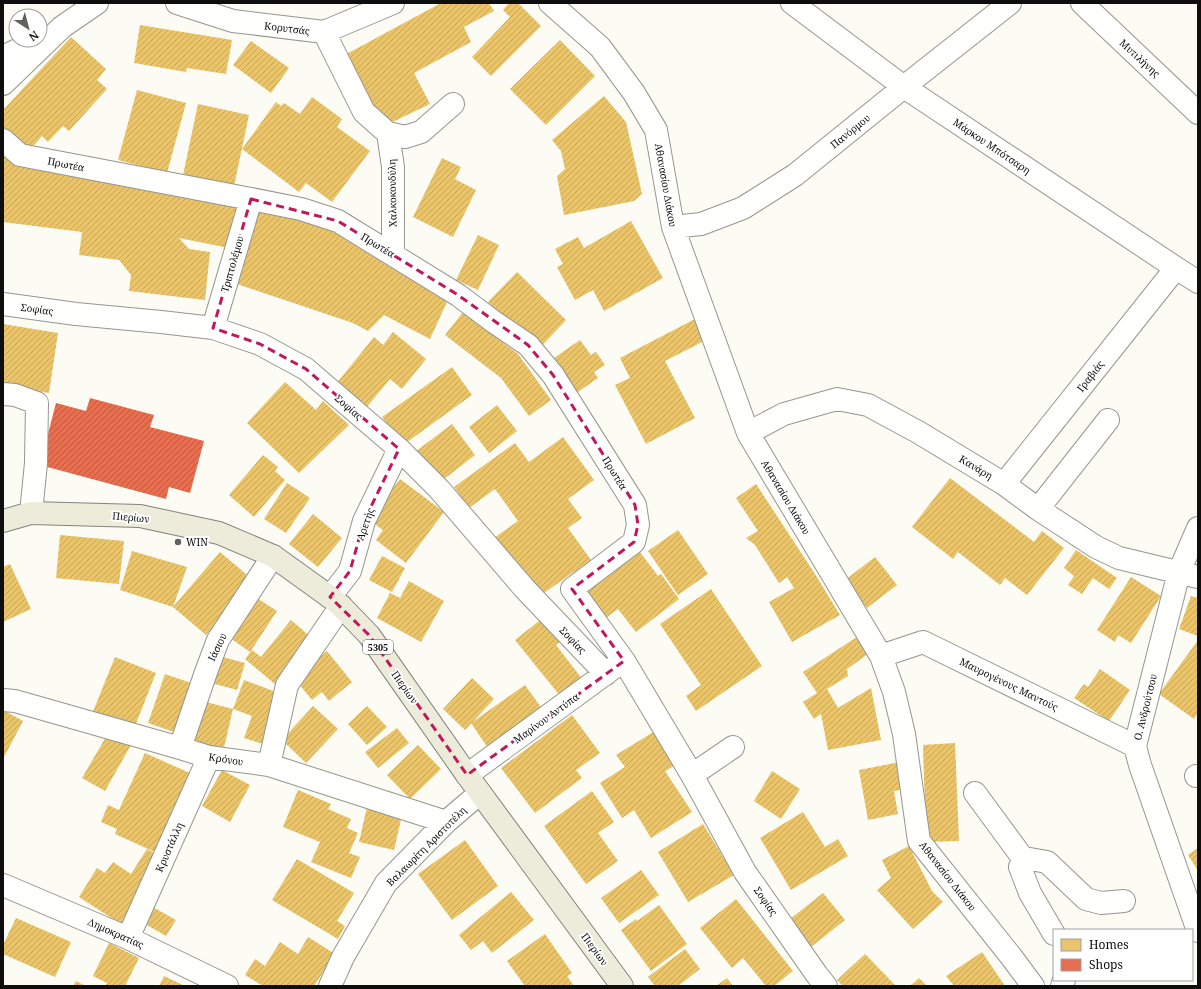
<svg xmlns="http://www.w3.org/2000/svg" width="1201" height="989" font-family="'Noto Serif',serif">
<defs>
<pattern id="homes-hatch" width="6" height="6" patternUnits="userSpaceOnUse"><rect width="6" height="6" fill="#e9c46a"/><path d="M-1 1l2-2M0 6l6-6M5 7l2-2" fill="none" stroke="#c7a75b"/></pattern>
<pattern id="shops-hatch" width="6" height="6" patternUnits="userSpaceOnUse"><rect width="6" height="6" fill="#e76f51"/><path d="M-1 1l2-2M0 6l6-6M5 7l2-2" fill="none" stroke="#ba5a42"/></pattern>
</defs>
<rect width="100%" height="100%" fill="#fcfcf4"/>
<path fill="url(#homes-hatch)" d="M441,3H489L494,11L464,27L471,42L414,73L430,104L382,127L341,57Z
M509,3H518L541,26L491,76L472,57L510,17L503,10Z
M140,25L232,40L226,74L187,68L186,72L134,63Z
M71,37L106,69L97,80L107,89L69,131L63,126L48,142L42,136L28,152L3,129V110Z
M560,40L595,76L546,125L510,89Z
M251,41L289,68L271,93L233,65Z
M137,90L186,103L167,173L118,160Z
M604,96L626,122L642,194L634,201L564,215L557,176L565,169L561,151L552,140Z
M312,97L342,119L337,127L370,151L332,202L306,183L299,192L242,149L276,102L281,106L284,103L300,114Z
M198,104L249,115L233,191L182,180Z
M3,156L238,202L229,248L179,238L189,249L210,252L205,300L129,291L131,275L119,260L79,255L82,232L3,222Z
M442,158L461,167L455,179L476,190L453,237L413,217Z
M255,209L325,227L447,302L430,339L384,315L368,331L353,323L234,283Z
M631,221L663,278L604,311L593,290L575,300L557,267L563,264L555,249L578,237L584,248Z
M478,235L499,245L478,290L456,280Z
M517,272L566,320L538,350L488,302Z
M463,312L518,354L551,400L529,416L501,378L445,335Z
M695,319L706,340L665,361L695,418L646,444L615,385L630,378L620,358Z
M3,324L58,333L49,393L3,385Z
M393,332L426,359L402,389L390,379L366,408L336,384L374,337L383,345Z
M580,340L591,355L596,352L605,365L594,372L598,378L575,394L551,360Z
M452,367L472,395L403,445L382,417Z
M285,382L316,410L323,401L349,425L299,473L247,423Z
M497,405L517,431L489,453L469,427Z
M452,424L475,455L439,483L415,452Z
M563,437L594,480L568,499L582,518L568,528L591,560L541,595L520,566L513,571L491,540L518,521L495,489L469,508L454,487L515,443L529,462Z
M263,455L278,467L275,471L285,480L254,517L229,495Z
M950,478L1034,542L1042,531L1064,548L1027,595L1005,578L1000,585L958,552L953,559L912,527Z
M400,479L444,512L406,563L376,540L383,530L369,520Z
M287,483L310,498L286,533L264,519Z
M756,484L815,574L840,615L792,642L769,602L794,588L787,577L779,583L755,545L746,538L758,531L736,498Z
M313,514L342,538L318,567L289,544Z
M678,530L708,574L678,595L648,551Z
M60,535L124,541L119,584L56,578Z
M1076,550L1117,578L1109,589L1093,578L1082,594L1068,585L1074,576L1064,568Z
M132,551L187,567L173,607L220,552L253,580L206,635L173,607L120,590Z
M640,552L658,576L661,574L679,599L636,632L618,609L603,620L583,594Z
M382,556L405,568L392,592L369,580Z
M875,557L897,585L867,608L845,580Z
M10,564L31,609L3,622V567Z
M1131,577L1161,596L1131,643L1118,635L1115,642L1097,630Z
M409,581L444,601L421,642L377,618L390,593L400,598Z
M711,589L762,666L696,711L686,696L701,685L660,624Z
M1191,596L1198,598V636L1179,629Z
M257,598L277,611L250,652L230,638Z
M544,617L562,640L556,645L583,680L561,697L515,640Z
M291,620L313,639L276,685L245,659L252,650L261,657Z
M857,637L868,654L847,669L848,676L827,689L838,708L871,688L881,740L828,750L821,714L814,719L803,702L817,693L803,672Z
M1198,640V713L1194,719L1159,694Z
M327,651L352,682L329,701L322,692L312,700L294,678Z
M219,656L245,663L237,690L211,683Z
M115,657L156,673L133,731L92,714Z
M1100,669L1130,690L1109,721L1074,698L1084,684L1088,687Z
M165,674L194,684L177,733L148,723Z
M472,678L494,699L465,730L443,709Z
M244,680L284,695L266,745L244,738L252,716L233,709L223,752L190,743L202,701L233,709Z
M525,685L543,710L488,748L471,723Z
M313,706L338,729L306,763L282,740Z
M367,706L387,727L367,745L348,724Z
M3,710L23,721L3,759Z
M572,715L600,753L576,770L582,778L535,813L501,768Z
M397,728L409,743L378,768L365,752Z
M110,730L132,743L105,791L82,778Z
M655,731L676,765L665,771L692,812L651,838L634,810L622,818L600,783L625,767L616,755Z
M955,743L959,841L926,842L923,745Z
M418,745L441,769L410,799L387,775Z
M145,753L192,774L157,853L115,834L117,829L101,822L108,805L119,810Z
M900,762L905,789L894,791L898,814L868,820L859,770Z
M222,770L250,785L230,822L202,806Z
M772,771L800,789L781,819L754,801Z
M298,790L331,804L328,809L351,819L347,828L358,833L349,853L360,857L351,878L311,862L320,842L283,827Z
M592,791L614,822L598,833L618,861L586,884L544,826Z
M367,807L402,815L394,850L359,842Z
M803,812L825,847L838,839L848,856L791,890L760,838Z
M703,824L734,875L688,902L658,852Z
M465,840L498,886L452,920L418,874Z
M909,846L932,891L943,902L913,929L877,890L891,878L882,860Z
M1198,848V871L1188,855Z
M147,849L162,858L124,926L79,897L97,868L105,873L113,862L131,874Z
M297,859L354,893L337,921L345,926L338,939L272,900Z
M641,870L659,895L619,923L601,898Z
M511,892L534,920L492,953L483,941L471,950L459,935Z
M823,893L845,920L811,947L789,920Z
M736,899L793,971L774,986H766L743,958L732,968L700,928Z
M149,905L176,920L166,936L140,921Z
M659,905L687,944L651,971L621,930L636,919L637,921Z
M16,918L71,942L55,977L3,954V945Z
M545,934L572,973L567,976L574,986H525L507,961Z
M308,937L335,954L314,986H263L245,975L255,959L265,966L280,942L298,954Z
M109,943L139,958L125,986H105L107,983L93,976Z
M685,949L700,969L678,986H655L648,977Z
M982,952L1005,986H954L946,976Z
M865,954L896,986H843L837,980Z
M164,976L185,986H159Z
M727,978L733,986H716Z
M919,978L927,986H910Z
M76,981L86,986H73Z"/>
<path fill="url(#shops-hatch)" d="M90,398L154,415L150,427L204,441L190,493L169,487L166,499L40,465L56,403L86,411Z"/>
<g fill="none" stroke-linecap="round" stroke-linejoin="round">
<g stroke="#959592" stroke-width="24">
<path id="minor" d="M177,3L233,21L324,32L393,3
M550,3L600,47L634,93L656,130L673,227L748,433L881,656L894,692L904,734L919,841L1013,959L1033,986
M792,3L904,87L1176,268L1198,282
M1082,3L1198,113
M324,32L364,112L383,129L388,133L393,167V254
M3,57L38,40
M3,84L62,27L97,3
M388,133L405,137L421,132L453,104
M3,140L20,155L251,199L301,209L338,221L458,295L494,322L528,345L553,375L635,505L638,525L634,542L572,589L624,661L692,775L745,872L817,975L826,986
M673,227L701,224L743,208L795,175L915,78L1010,3
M3,304L76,314L161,322L213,328L260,344L306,369L399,449L439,489L524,588L606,674
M213,328L251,199
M3,394L15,395L37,403L36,463L31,513
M748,433L784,414L837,399L868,405L918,432L1004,484L1038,509L1096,547L1119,558L1198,577
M1004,484L1176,268
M1038,509L1108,420
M1198,528L1179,572L1135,746L1140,765L1198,931
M330,597L350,571L364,521L399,449
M881,656L923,642L1135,746
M3,700L15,701L180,748L209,757L269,765L446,822
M180,748L206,672L218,640L273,556
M269,765L287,685L341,606
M467,775L616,666
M692,775L733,747
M1196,776H1198
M975,793L1025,861
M3,885L128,938L227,986
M1054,934L1030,893L1020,867L1025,861L1030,859L1047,862L1086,899L1101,903L1124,901
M128,938L209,757
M330,986L343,957L386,883L446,822L480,793
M1062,986L1064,980"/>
</g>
<g stroke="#82827f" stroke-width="24">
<path id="major" d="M3,521L31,513L140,516L219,533L273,556L330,597L341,606L369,635L467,775L622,986"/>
</g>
<use href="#minor" stroke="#fffffd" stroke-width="22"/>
<use href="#major" stroke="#edecda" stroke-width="22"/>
</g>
<path fill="none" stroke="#c2185b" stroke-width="3" stroke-dasharray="8 5" stroke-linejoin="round" d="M251,199L338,221L458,295L528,345L553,375L635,505L638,525L634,542L572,589L624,661L467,775L369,635L330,597L350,571L364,521L399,449L306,369L260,344L213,328Z"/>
<circle fill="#61615e" stroke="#fff" stroke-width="1.5" cx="178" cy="542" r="4"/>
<g text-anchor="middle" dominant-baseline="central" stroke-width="4" stroke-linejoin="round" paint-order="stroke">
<rect fill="#fff" stroke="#565656" stroke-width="1" x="363" y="640" width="30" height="14" rx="3"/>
<g font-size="9" font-weight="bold" fill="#0e0e0e">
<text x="378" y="647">5305</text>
</g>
<g font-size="10" fill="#0e0e0e" stroke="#fff">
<text transform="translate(287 28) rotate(7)">Κορυτσάς</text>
<text transform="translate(1140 58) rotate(43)">Mυτιλήνης</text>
<text transform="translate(850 131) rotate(-39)">Πανόρμου</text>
<text transform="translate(992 146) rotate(34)">Μάρκου Μπότσαρη</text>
<text transform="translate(66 164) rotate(11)">Πρωτέα</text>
<text transform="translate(666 185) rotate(80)">Αθανασίου Διάκου</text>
<text transform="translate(392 193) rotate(-91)">Χαλκοκονδύλη</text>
<text transform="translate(378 245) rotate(31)">Πρωτέα</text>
<text transform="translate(232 264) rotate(-74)">Τριπτολέμου</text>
<text transform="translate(37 309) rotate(8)">Σοφίας</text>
<text transform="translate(1090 376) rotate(-52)">Γραβιάς</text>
<text transform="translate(349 407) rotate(41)">Σοφίας</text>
<text transform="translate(976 467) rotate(31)">Κανάρη</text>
<text transform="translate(615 473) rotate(58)">Πρωτέα</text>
<text transform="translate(786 497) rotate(59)">Αθανασίου Διάκου</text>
<text transform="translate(131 517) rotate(5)">Πιερίων</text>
<text transform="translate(365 524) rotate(-70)">Αρετής</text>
<text transform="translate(573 640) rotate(46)">Σοφίας</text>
<text transform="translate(217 647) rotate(-64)">Ιάσιου</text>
<text transform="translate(1009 684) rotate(26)">Μαυρογένους Μαντούς</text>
<text transform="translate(405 687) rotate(55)">Πιερίων</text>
<text transform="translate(1145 707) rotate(-76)">Ο. Ανδρούτσου</text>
<text transform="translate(546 718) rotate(-36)">Μαρίνου Αντύπα</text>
<text transform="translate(226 759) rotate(9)">Κρόνου</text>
<text transform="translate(426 846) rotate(-45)">Βαλαωρίτη Αριστοτέλη</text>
<text transform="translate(169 847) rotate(-66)">Κρυστάλλη</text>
<text transform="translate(948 876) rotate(52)">Αθανασίου Διάκου</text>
<text transform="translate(766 901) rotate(55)">Σοφίας</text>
<text transform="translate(116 933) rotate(24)">Δημοκρατίας</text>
<text transform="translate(595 949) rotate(54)">Πιερίων</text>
</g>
<g font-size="10" fill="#0e0e0e" stroke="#fff" text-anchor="start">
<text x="186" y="542">WIN</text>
</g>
</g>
<rect width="1201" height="989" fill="none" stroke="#0e0e0e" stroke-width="8"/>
<rect x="1053" y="929" width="140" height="52" fill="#ffffff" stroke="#9f9f9f"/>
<rect x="1061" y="939" width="20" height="12" fill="#e9c46a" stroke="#9f9f9f"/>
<text x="1089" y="949" font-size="12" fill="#0e0e0e">Homes</text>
<rect x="1061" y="959" width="20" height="12" fill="#e76f51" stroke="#9f9f9f"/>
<text x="1089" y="969" font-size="12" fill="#0e0e0e">Shops</text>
<g transform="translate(28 28) rotate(144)"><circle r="19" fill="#ffffff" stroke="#9f9f9f"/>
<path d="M0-3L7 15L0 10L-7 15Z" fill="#61615e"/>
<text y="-6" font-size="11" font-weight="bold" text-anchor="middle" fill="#0e0e0e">N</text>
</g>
</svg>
